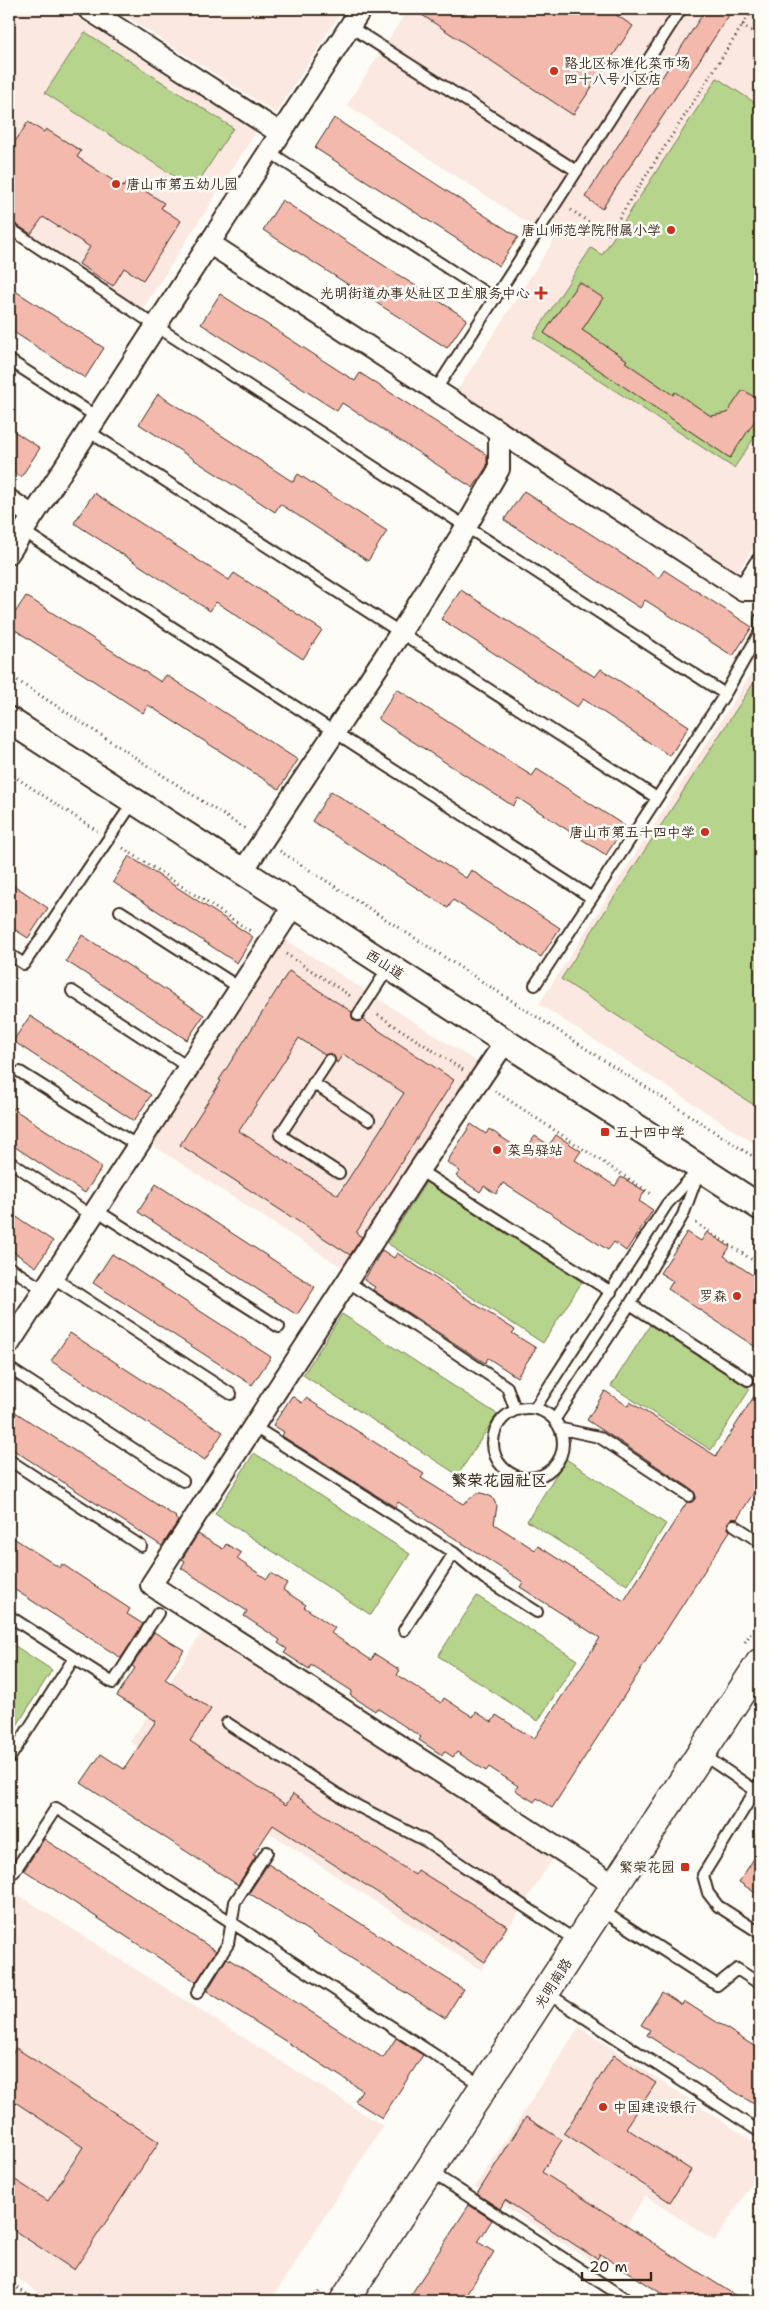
<svg xmlns="http://www.w3.org/2000/svg" width="769" height="2310" font-family="'Shantell Sans','LXGW WenKai TC',sans-serif">
<rect width="100%" height="100%" fill="#fdfcf7"/>
<filter id="ink" filterUnits="userSpaceOnUse"><feTurbulence type="fractalNoise" baseFrequency=".02" numOctaves="2"/><feDisplacementMap in="SourceGraphic" scale="10" xChannelSelector="R" yChannelSelector="G"/><feConvolveMatrix kernelMatrix="1 2 1 2 8 2 1 2 1" color-interpolation-filters="sRGB"/></filter>
<g filter="url(#ink)">
<path fill="#fae8e1" d="M17,9H64L256,132L137,318L9,236V22Z
M121,9H343L276,113L119,12Z
M408,9H760V537L736,574L457,391L554,240L347,105Z
M760,660V1147L539,1004Z
M283,938L480,1064L346,1270L149,1143Z
M203,1631L554,1857L481,1970L130,1742Z
M9,1889L383,2126L270,2301H51L9,2273Z
M579,2027L760,2146V2170L715,2241L645,2196L600,2267L475,2187Z"/>
<path fill="#b6d48c" stroke="#787f55" d="M85,32L233,128L194,189L45,93Z
M717,78L760,106V429L734,468L533,337L591,248L602,255Z
M760,673V1109L561,979Z
M426,1182L582,1282L543,1343L387,1243Z
M342,1314L497,1414L458,1475L303,1375Z
M650,1325L750,1389L711,1450L611,1386Z
M254,1453L410,1554L371,1615L215,1514Z
M566,1459L666,1524L627,1585L527,1521Z
M477,1596L577,1660L538,1721L438,1656Z
M9,1642L52,1670L9,1738Z"/>
<path fill="#f3b9ad" stroke="#3b2a1e" fill-rule="evenodd" d="M413,9H607L633,26L573,115Z
M706,9H733L602,209L585,197Z
M334,118L518,237L499,266L315,148Z
M28,122L44,132L46,129L81,151L77,157L123,187L128,180L164,203L161,208L181,221L143,280L124,268L113,286L79,264L90,247L43,217L31,234L9,220V151Z
M282,200L467,319L447,348L263,230Z
M579,282L603,298L582,330L627,360L625,362L673,395L675,392L711,416L727,413L742,391H745L760,401V413L730,458L544,333Z
M9,287L104,348L85,378L9,329Z
M220,294L355,381L360,373L487,455V466L473,488L342,403L337,411L201,324Z
M158,394L293,482L298,474L387,531L368,561L280,504L275,512L139,424Z
M9,428L40,448L21,477L9,469Z
M524,491L659,578L664,570L752,627L733,656L645,600L640,608L504,520Z
M94,493L229,580L234,573L322,630L303,659L216,602L210,611L74,523Z
M461,590L595,677L601,669L689,726L670,756L583,699L577,707L441,619Z
M26,596L161,682L166,675L298,760L279,789L148,705L143,713L9,626V622Z
M397,689L532,776L537,769L625,826L606,855L518,798L513,806L378,719Z
M331,791L466,878L471,870L560,928L541,957L453,900L448,908L312,821Z
M129,856L253,937L237,963L113,882Z
M9,882L48,908L28,938L9,926Z
M82,935L204,1015L187,1040L66,961Z
M289,971L352,1012L354,1020L358,1022L363,1020L454,1080L356,1233L362,1237L350,1255L180,1145L221,1081L219,1080ZM299,1038L325,1055H333L337,1063L343,1054L404,1093L338,1195L239,1131Z
M30,1016L151,1095L134,1121L13,1041Z
M9,1106L102,1167L85,1193L9,1143Z
M471,1124L486,1134L489,1129L524,1152L535,1136L549,1145L556,1135L581,1151L575,1160L615,1186L621,1177L645,1191L639,1201L653,1210L626,1251L614,1242L608,1250L503,1183L496,1194L484,1186L480,1192L456,1176L460,1171L447,1162Z
M156,1184L315,1287L297,1315L138,1212Z
M9,1212L53,1241L36,1267L9,1249Z
M687,1232L701,1241L707,1232L730,1247L724,1256L760,1280V1350L668,1289L673,1281L660,1273Z
M382,1250L394,1258L397,1253L435,1278L515,1330L512,1333L536,1348L517,1377L488,1358L485,1363L373,1290L375,1287L364,1280Z
M112,1254L271,1357L252,1385L93,1283Z
M70,1333L223,1432L205,1460L51,1361Z
M760,1387V1483L737,1519H731L728,1522V1528L730,1531L552,1808L537,1798L534,1802L515,1790L518,1786L489,1767L486,1771L457,1752L453,1757L444,1751L442,1755L419,1740L421,1737L377,1708L375,1711L350,1695L352,1691L311,1665L309,1669L284,1653L287,1649L278,1643L280,1640L244,1616L247,1611L181,1568L185,1561L182,1559L198,1534L223,1549L226,1544L241,1553L237,1559L267,1579L271,1573L287,1583L283,1590L306,1605L304,1607L335,1628L331,1633L371,1660L375,1654L400,1670L397,1675L441,1703L444,1698L473,1717L476,1712L492,1722L496,1715L534,1739L600,1638L520,1587L523,1582L398,1502L395,1507L282,1436L284,1432L273,1425L292,1396L302,1403L306,1398L424,1474L421,1478L463,1504L477,1493H482L492,1497L497,1506L494,1524L535,1550L538,1546L624,1601L687,1502H692L696,1496L693,1490L587,1420L605,1391L628,1406L630,1402L716,1456Z
M9,1408L176,1517L175,1518L178,1521L162,1546L9,1447Z
M9,1535L60,1568L62,1564L130,1609L127,1614L143,1624L121,1658L9,1586Z
M154,1632L184,1650L165,1679L211,1709L190,1741L286,1805L293,1794L415,1875L418,1870L507,1926L485,1962L273,1825L253,1855L256,1856L238,1885L81,1783L101,1754L124,1769L156,1721L117,1696L135,1668L132,1666Z
M44,1839L216,1951L196,1982L24,1870Z
M760,1849V1896L739,1882Z
M268,1864L463,1989L445,2018L249,1893Z
M227,1958L383,2058L396,2038L423,2055L382,2118L355,2101L362,2090L207,1991Z
M662,1992L682,2005L684,2001L760,2050V2108L647,2035L650,2030L641,2025Z
M16,2048L159,2142L74,2270L9,2227V2176L48,2201L83,2147L9,2098V2059Z
M614,2055L656,2083L626,2128L691,2170L670,2202L564,2133Z
M526,2117L562,2140L542,2172L744,2301H673L600,2254L597,2259L505,2200L500,2209L477,2194Z
M469,2205L492,2220L478,2242L494,2252L462,2301H407Z"/>
<g fill="none" stroke-linecap="round" stroke-linejoin="round">
<g stroke="#3b2a1e" stroke-width="14">
<path id="service" d="M349,26L577,171
M268,151L495,299
M9,228L156,326L725,694
M9,360L97,417
M435,391L681,9
M88,431L657,798
M23,531L592,898
M120,911L240,988
M9,954L24,964L134,801
M535,985L725,694L760,632V619
M72,991L188,1067
M358,1015L389,967
M329,1060L280,1135L339,1173
M20,1072L138,1146
M313,1083L369,1120
M9,1161L92,1216
M419,1170L611,1292
M96,1210L279,1327
M9,1267L44,1290
M52,1277L231,1394
M347,1281L507,1387L515,1409
M630,1304L748,1380
M9,1368L183,1481
M493 1443a35 35 0 1 1 70 0a35 35 0 1 1-70 0Z
M535,1408L667,1204L700,1168
M555,1419L630,1304L683,1215L698,1174
M253,1426L454,1553L484,1578L537,1612
M562,1429L599,1437L689,1496
M9,1460L141,1546
M734,1525L760,1542
M9,1616L74,1658L9,1759
M404,1630L454,1553
M74,1658L113,1683L158,1613
M227,1723L348,1801L426,1841L578,1942
M702,1754L759,1793
M760,1783L703,1875L708,1893L718,1906L760,1933
M14,1872L56,1808L484,2087
M601,1910L717,1985L737,1969L760,1984
M197,1993L228,1944L235,1902L267,1852
M547,1993L760,2132
M431,2172L629,2301"/>
</g>
<g stroke="#3b2a1e" stroke-width="24">
<path id="minor" d="M88,9L280,133
M209,243L743,590H760
M9,500L33,516
M9,553L361,9
M743,590L760,564
M242,872L401,632L466,527L499,469V432
M505,1042L419,1170L151,1585L616,1886
M9,1344L294,905"/>
</g>
<g stroke="#3b2a1e" stroke-width="29">
<path id="tertiary" d="M9,720L760,1207"/>
</g>
<g stroke="#3b2a1e" stroke-width="31">
<path id="secondary" d="M344,2301L760,1663"/>
</g>
<path stroke="#3b2a1e" stroke-width="3" stroke-dasharray="1 4" stroke-linecap="butt" d="M742,25L760,37
M571,210L608,235L753,9
M9,675L245,829
M9,773L97,831
M123,848L252,932
M280,851L760,1161
M286,954L352,997
M378,1015L463,1070
M495,1091L653,1195
M696,1223L760,1265
M745,1642L760,1619
M9,2283L38,2301
M313,2301L321,2289"/>
<use href="#service" stroke="#fdfcf7" stroke-width="10"/>
<use href="#minor" stroke="#fdfcf7" stroke-width="20"/>
<use href="#tertiary" stroke="#fdfcf7" stroke-width="25"/>
<use href="#secondary" stroke="#fdfcf7" stroke-width="28"/>
</g>
</g>
<g fill="#c8321e" stroke="#fdfcf7" stroke-width="2">
<circle cx="554" cy="71" r="5"/>
<circle cx="116" cy="184" r="5"/>
<circle cx="671" cy="230" r="5"/>
<path d="M538.5 285.5h5v5h5v5h-5v5h-5v-5h-5v-5h5z"/>
<circle cx="705" cy="832" r="5"/>
<rect x="600" y="1127" width="10" height="10" rx="2.5"/>
<circle cx="497" cy="1150" r="5"/>
<circle cx="737" cy="1296" r="5"/>
<rect x="680" y="1862" width="10" height="10" rx="2.5"/>
<circle cx="603" cy="2107" r="5"/>
</g>
<g text-anchor="middle" dominant-baseline="central" stroke-width="5" stroke-linejoin="round" paint-order="stroke">
<g font-size="14" fill="#3b2a1e" stroke="#fdfcf7" text-anchor="start">
<text x="564" y="63">路北区标准化菜市场<tspan x="564" dy="16">四十八号小区店</tspan></text>
<text x="126" y="184">唐山市第五幼儿园</text>
<text x="661" y="230" text-anchor="end">唐山师范学院附属小学</text>
<text x="530" y="293" text-anchor="end">光明街道办事处社区卫生服务中心</text>
<text x="695" y="832" text-anchor="end">唐山市第五十四中学</text>
<text x="615" y="1132">五十四中学</text>
<text x="507" y="1150">菜鸟驿站</text>
<text x="727" y="1296" text-anchor="end">罗森</text>
<text x="675" y="1867" text-anchor="end">繁荣花园</text>
<text x="613" y="2107">中国建设银行</text>
</g>
<g font-size="14" fill="#3b2a1e" stroke="#fdfcf7">
<text transform="translate(385 964) rotate(33)">西山道</text>
<text transform="translate(553 1983) rotate(-57)">光明南路</text>
</g>
<g font-size="16" font-weight="bold" fill="#3b2a1e" stroke="#fdfcf7">
<text x="499" y="1480">繁荣花园社区</text>
</g>
</g>
<rect width="769" height="2310" fill="none" stroke="#fdfcf7" stroke-width="30"/>
<rect x="15" y="15" width="739" height="2280" fill="none" stroke="#3b2a1e" stroke-width="2" filter="url(#ink)"/>
<path d="M582 2272v8h69v-8" fill="none" stroke="#3b2a1e" stroke-width="2.5"/>
<text x="589" y="2272" font-size="15" fill="#3b2a1e" stroke="#fdfcf7" stroke-width="4" paint-order="stroke">20 m</text>
</svg>
